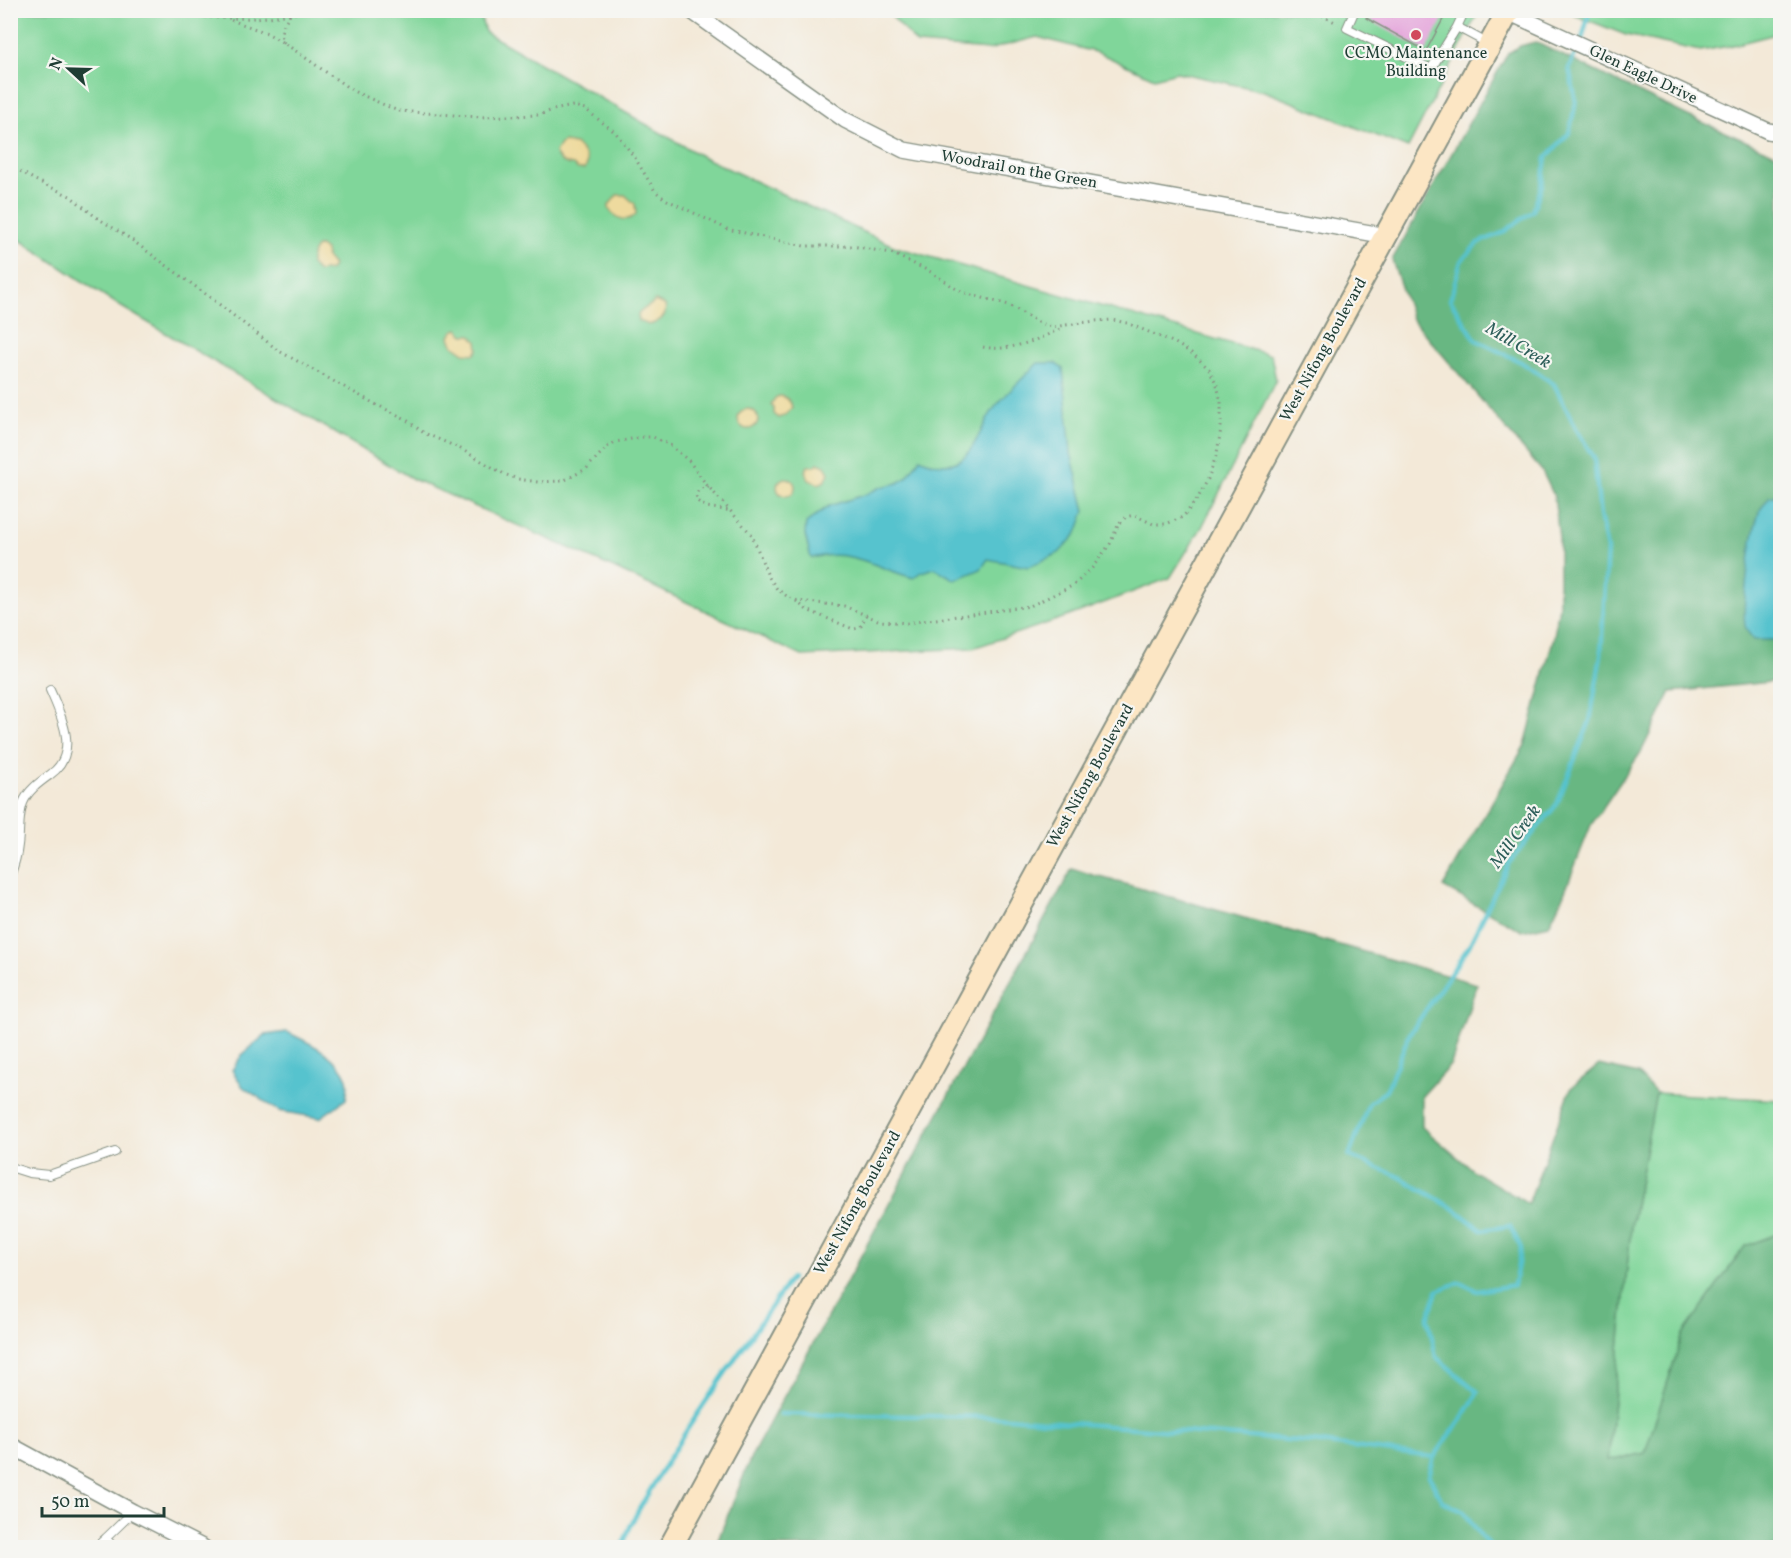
<svg xmlns="http://www.w3.org/2000/svg" width="1791" height="1558" font-family="Vollkorn,serif">
<rect width="100%" height="100%" fill="#f6f6f2"/>
<filter id="ink" filterUnits="userSpaceOnUse"><feTurbulence type="fractalNoise" baseFrequency=".0167" numOctaves="2"/><feDisplacementMap in="SourceGraphic" scale="12" xChannelSelector="R" yChannelSelector="G"/><feConvolveMatrix kernelMatrix="1 2 1 2 8 2 1 2 1" color-interpolation-filters="sRGB"/></filter>
<filter id="wash" filterUnits="userSpaceOnUse"><feTurbulence type="fractalNoise" baseFrequency=".008" numOctaves="4" result="noise"/><feDisplacementMap in="SourceGraphic" scale="24" xChannelSelector="R" yChannelSelector="G"/><feGaussianBlur stdDeviation="1.35" result="paint"/><feColorMatrix in="noise" values="0 0 0 0 0 0 0 0 0 0 0 0 0 0 0 0 0 1.4 0 .05"/><feComposite in="paint" operator="in"/></filter>
<g filter="url(#wash)">
<rect width="100%" height="100%" fill="#f3e9d8"/>
<path fill="#80d69a" stroke="#508a67" stroke-width="1.5" d="M10,11H479L485,32L703,157L896,247L1271,355L1276,380L1202,527L1170,578L1069,616L973,648L802,656L605,564L413,479L120,306L11,234Z
M887,11H1479L1408,148L1264,91L1177,72L1154,78L1099,53L1037,37L988,50L917,44Z
M1564,11H1780V33L1729,46L1700,51L1626,35Z
M1656,1093L1780,1100V1233L1745,1246L1683,1334L1645,1454L1608,1462L1631,1227Z"/>
<path fill="#68b782" stroke="#447a5b" stroke-width="1.5" d="M1535,42L1688,116L1780,156V681L1671,692L1641,752L1591,825L1563,896L1549,925L1522,931L1443,887L1525,745L1554,636L1559,607V538L1554,496L1542,471L1412,319L1392,260L1508,53L1520,46Z
M1072,869L1477,984L1451,1064L1422,1096V1127L1475,1172L1528,1204L1571,1088L1599,1065L1638,1074L1656,1093L1631,1227L1608,1461L1645,1453L1683,1334L1745,1246L1780,1233V1547H715L752,1455Z"/>
<path fill="#eeda9e" stroke="#868c69" stroke-width="1.5" d="M564,142L575,144C582,151 591,159 585,169H578L573,165C564,164 559,162 555,152L560,144Z
M617,195H625L635,204L636,214C627,224 615,218 609,209V205Z
M320,246L326,251V257L333,265L331,270L318,272L311,265C310,258 313,247 320,246Z
M655,301L665,305C668,317 659,322 649,325L639,321L638,315C641,309 650,307 655,301Z
M458,329L464,335H471L477,341L478,349L475,354L464,353L453,345L450,337L453,331Z
M779,396C786,396 790,400 792,407L788,413L779,418L774,414V408L771,405L775,398Z
M738 419a10 10 0 1 1 20 0a10 10 0 1 1-20 0Z
M818,463L825,466L829,473L825,481L819,484L809,480L805,471L808,466H815Z
M777 487a9 9 0 1 1 18 0a9 9 0 1 1-18 0Z"/>
<path fill="#56c3ce" stroke="#3a8081" stroke-width="1.5" d="M1038,363H1055L1063,369L1071,453L1085,511L1077,533L1059,553L1028,567L988,559L981,569L955,580L935,568L921,572L914,578C875,568 853,548 811,558L805,535L806,523L829,506L864,495L881,487L898,483L907,477L920,458C931,464 949,467 960,460C976,450 983,421 996,406C1009,391 1024,377 1038,363Z
M1780,495V640H1754C1752,637 1748,633 1746,629C1740,613 1752,530 1759,513C1761,507 1766,502 1769,497Z
M287,1032C309,1043 337,1054 347,1079C349,1085 347,1093 346,1099L320,1118L279,1111L243,1087L232,1070L242,1055L265,1035Z"/>
<g fill="none" stroke-linecap="round" stroke-linejoin="round">
<path stroke="#56c3ce" stroke-width="4.5" d="M780,1414L996,1417L1312,1442L1434,1457
M622,1548C631,1519 647,1496 662,1470C701,1404 748,1342 791,1278
M1493,1548L1481,1536L1464,1512L1442,1501L1429,1476L1434,1457L1465,1414L1478,1392L1436,1357L1428,1319L1437,1291L1460,1282L1477,1291L1514,1285L1521,1248L1510,1226L1481,1230L1456,1210L1398,1176L1349,1156L1369,1103L1386,1091L1409,1035L1469,946L1509,863L1557,804L1590,721L1601,655L1607,549L1600,515L1594,458L1577,430L1554,384L1521,362L1476,340L1450,300L1461,261L1478,243L1502,233L1533,211L1542,185L1546,158L1569,133L1576,102L1569,68L1582,39L1590,10"/>
</g>
<g id="blocks">
<path fill="#e5a9dc" d="M1371,10H1448L1426,51L1366,18Z"/>
</g>
</g>
<g filter="url(#ink)">
<use href="#blocks" fill-opacity="0" stroke="#899386" stroke-width="1.5"/>
<g fill="none" stroke-linecap="round" stroke-linejoin="round">
<g stroke="#899386" stroke-width="10">
<path id="service" d="M1355,10L1347,28L1431,69L1457,27L1465,10
M1457,27L1487,43
M10,876C14,866 17,856 18,845C20,831 18,817 23,803C28,790 40,782 51,774C80,753 61,715 50,690
M10,1167L29,1173L49,1175L115,1152
M95,1548L106,1538
M114,1548L106,1538L133,1512"/>
</g>
<g stroke="#899386" stroke-width="18">
<path id="minor" d="M690,10L845,120L904,150L1387,236
M1508,12L1768,131L1780,133
M10,1445L133,1512L204,1548"/>
</g>
<g stroke="#899386" stroke-width="26">
<path id="secondary" d="M670,1548L1509,10"/>
</g>
<path stroke="#899386" stroke-width="3" stroke-dasharray="1.5 4.5" stroke-linecap="butt" d="M177,10L182,15L207,17
M202,10L207,17C241,20 278,18 310,10
M1311,10L1337,23
M284,43C278,32 284,24 290,14
M10,165L35,180L70,196L96,217L129,238L211,298L279,351L375,404L404,418L424,433L459,448L504,474L518,479L538,482L563,481L586,469L607,447L615,442L643,437H653L670,445L689,461L706,484L752,535L768,576L777,589L788,597L798,601L844,606L880,621L907,623L1030,606L1074,585L1092,568L1110,544L1119,523L1126,517L1134,515L1153,524H1166L1183,517L1198,498L1208,479L1217,453L1221,428V402L1217,385L1209,369L1193,354L1175,343L1127,323L1112,320L1095,321L1052,327L1038,322L1009,305L968,294L955,288L931,272L891,253L852,246H804L727,229L665,199L655,191L635,158L616,133L585,109L573,106L553,110L539,115L480,117L398,111L353,91L290,47L267,33L228,19
M983,347C1009,352 1039,340 1061,328
M709,487L700,489L696,493L697,501L706,507L732,511
M796,601L807,610L853,629C863,628 863,623 865,615"/>
<use href="#service" stroke="#fff" stroke-width="8"/>
<use href="#minor" stroke="#fff" stroke-width="15"/>
<use href="#secondary" stroke="#fce6c4" stroke-width="22"/>
</g>
</g>
<circle fill="#d1495b" stroke="#f6f6f2" stroke-width="2" cx="1416" cy="35" r="6"/>
<g text-anchor="middle" dominant-baseline="central" stroke-width="4.5" stroke-linejoin="round" paint-order="stroke">
<g font-size="16" fill="#1f3d34" stroke="#f6f6f2">
<text x="1416" y="54">CCMO Maintenance<tspan x="1416" dy="18">Building</tspan></text>
</g>
<g font-size="16" fill="#1f3d34" stroke="#f6f6f2">
<text transform="translate(1643 75) rotate(25)">Glen Eagle Drive</text>
<text transform="translate(1019 170) rotate(10)">Woodrail on the Green</text>
<text transform="translate(1324 350) rotate(-61)">West Nifong Boulevard</text>
<text transform="translate(1091 776) rotate(-61)">West Nifong Boulevard</text>
<text transform="translate(858 1203) rotate(-61)">West Nifong Boulevard</text>
</g>
<g font-size="18" font-style="italic" fill="#2d5e5a" stroke="#f6f6f2">
<text transform="translate(1518 346) rotate(31)">Mill Creek</text>
<text transform="translate(1516 837) rotate(-54)">Mill Creek</text>
</g>
</g>
<rect width="1791" height="1558" fill="none" stroke="#f6f6f2" stroke-width="36"/>
<g transform="translate(69 69) rotate(292)" stroke="#f6f6f2" stroke-width="4.5" paint-order="stroke">
<path d="M0-4.5L10 22L0 15L-10 22Z" fill="#1f3d34"/>
<text y="-9" font-size="16" font-weight="bold" text-anchor="middle" fill="#1f3d34">N</text>
</g>
<path d="M42 1507v9h122v-9" fill="none" stroke="#1f3d34" stroke-width="3"/>
<text x="51" y="1507" font-size="18" fill="#1f3d34" stroke="#f6f6f2" stroke-width="4.5" paint-order="stroke">50 m</text>
</svg>
